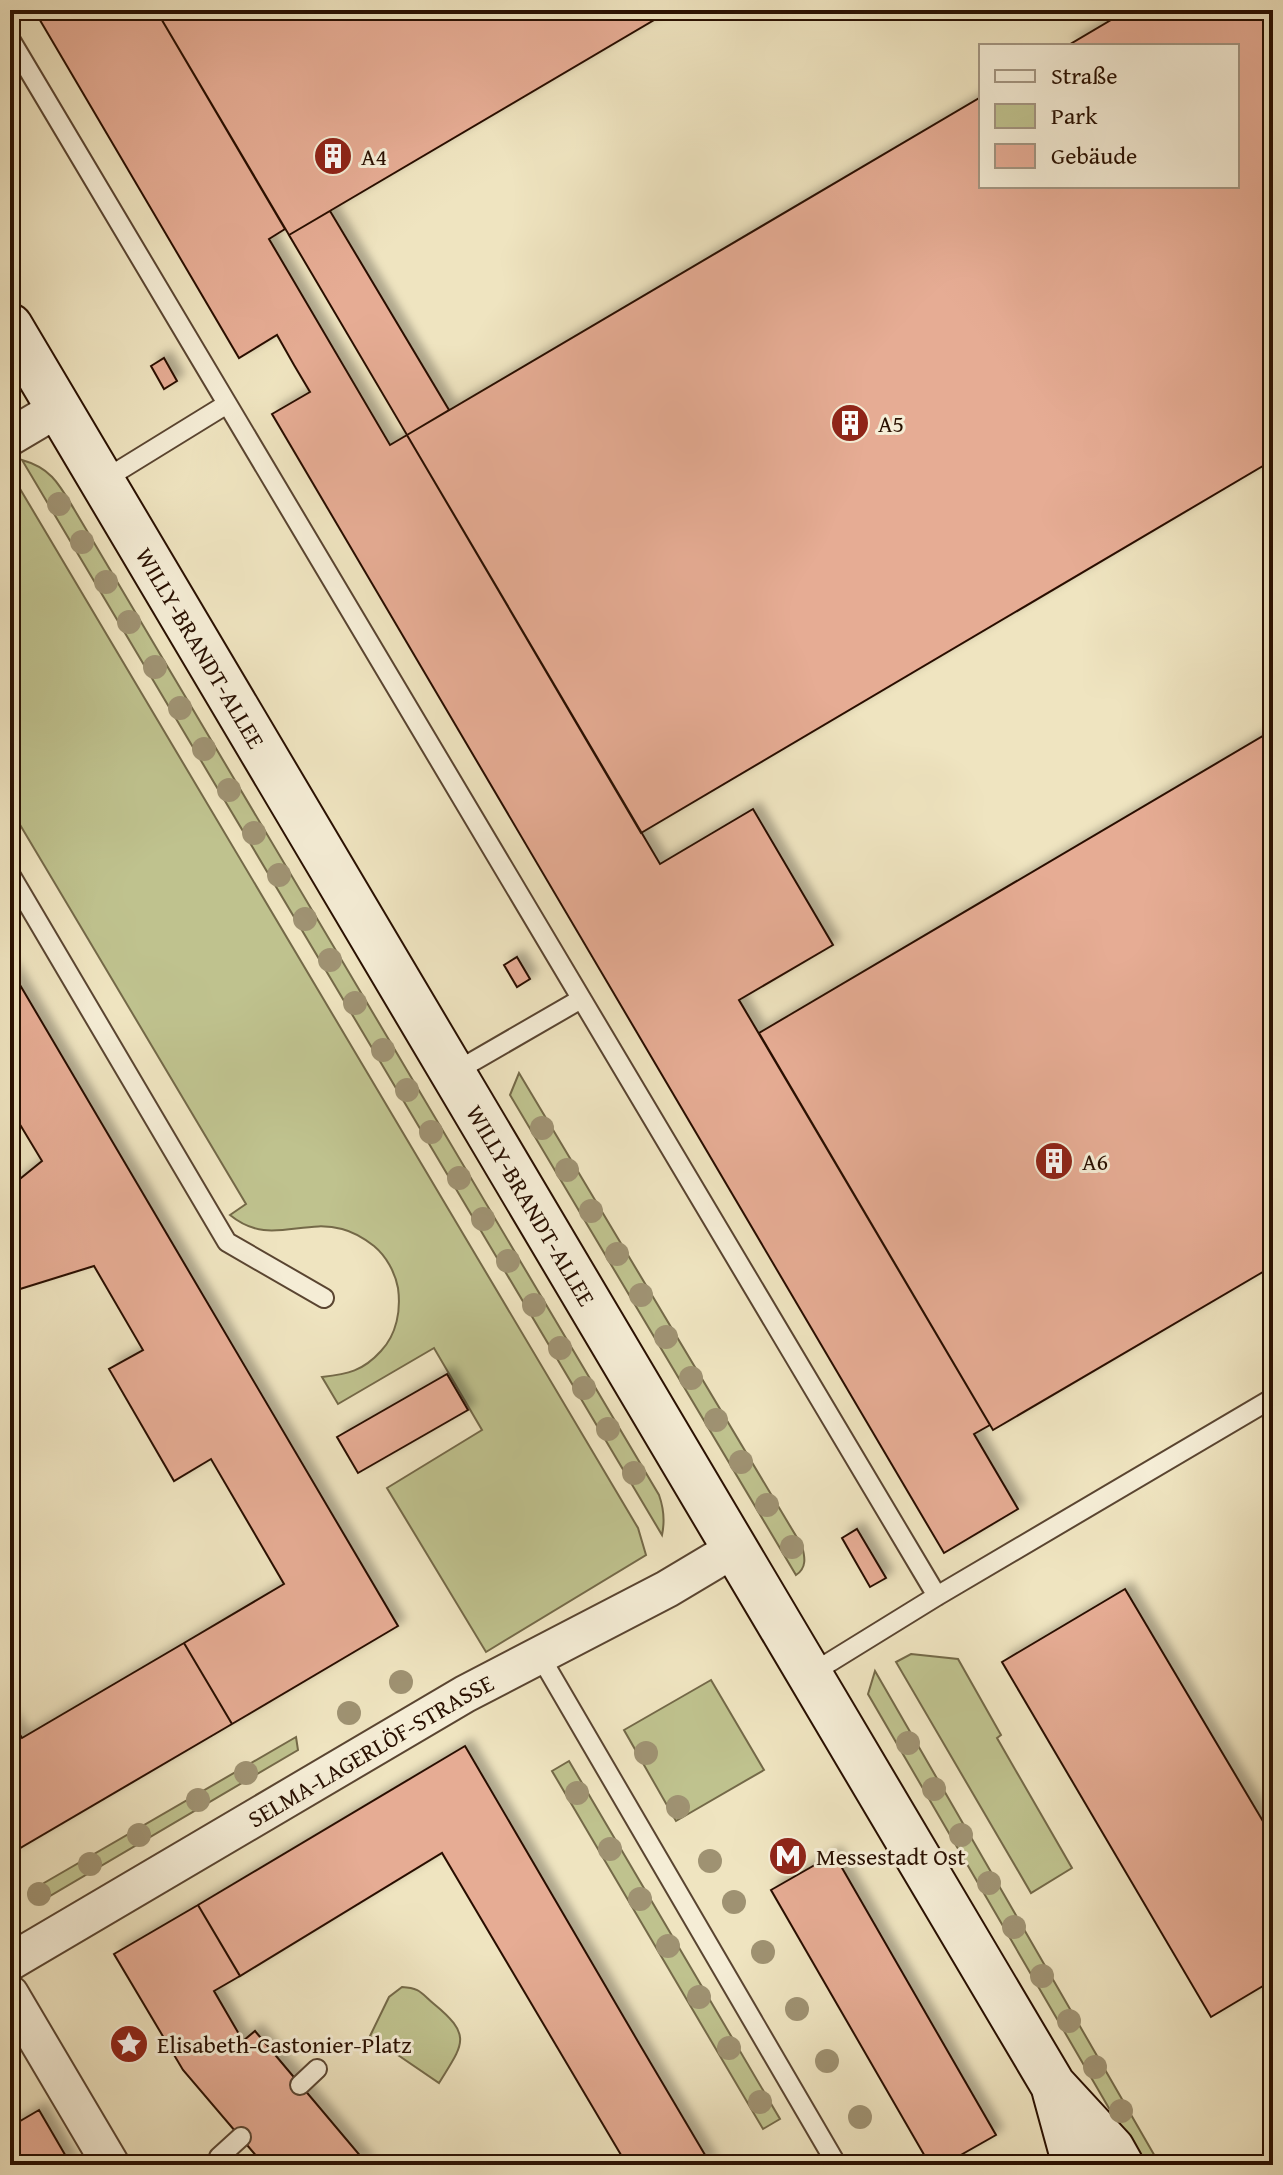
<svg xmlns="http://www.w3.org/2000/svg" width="1283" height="2175" font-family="'Gentium Book Plus',serif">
<defs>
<filter id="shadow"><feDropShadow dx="7" dy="-7" stdDeviation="4" flood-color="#0004"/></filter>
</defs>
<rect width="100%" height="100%" fill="#efe4c0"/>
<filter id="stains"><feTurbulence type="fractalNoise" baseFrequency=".0025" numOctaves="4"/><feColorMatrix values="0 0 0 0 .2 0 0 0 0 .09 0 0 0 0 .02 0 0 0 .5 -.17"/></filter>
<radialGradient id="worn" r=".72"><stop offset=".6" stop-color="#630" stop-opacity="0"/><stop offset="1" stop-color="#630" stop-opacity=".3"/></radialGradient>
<path fill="#bfc28e" stroke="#746948" stroke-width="2" d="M22,460C51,468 59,484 74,509L659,1495C664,1509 665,1521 662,1535Z
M10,472L638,1528L646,1555L486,1652L387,1488L482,1430L434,1348L338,1404L322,1377C348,1374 363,1371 381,1351C397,1334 401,1310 398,1288C395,1272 386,1256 374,1246C365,1239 354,1232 342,1229C301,1218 269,1247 230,1215L246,1204L10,808Z
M519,1073L802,1546C805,1557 807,1568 796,1575L510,1095Z
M911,1654L958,1659L1001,1735L997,1738L1072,1868L1031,1893L896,1662Z
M875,1671L1160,2165H1142L868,1694Z
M711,1680L764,1770L676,1821L624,1730Z
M296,1737L298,1750L38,1903L37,1889L44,1883Z
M569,1761L780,2119L763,2129L552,1771Z
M402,1987C420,1988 421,1993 434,2004C473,2036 463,2044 439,2083L370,2036L389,1997Z"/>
<path fill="#e6ac94" stroke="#291001" stroke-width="2" filter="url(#shadow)" d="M34,10H156L285,229L269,239L390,445L407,435L660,864L753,809L833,945L739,1000L990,1425L974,1434L1018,1509L944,1553L272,414L310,392L294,365L277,335L239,358Z
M156,10H671L289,235Z
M1128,10H1273V460L641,833L407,435L981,97V186H1237V46H1067Z
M330,211L449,410L407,435L289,235Z
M164,358L177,381L164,389L151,366Z
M1273,730V1266L993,1430L759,1033Z
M517,957L530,979L517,987L504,965Z
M10,968L398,1626L232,1724L184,1643L284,1584L211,1459L174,1481L109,1369L143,1350L94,1266L20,1289L10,1273V1187L42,1161L10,1108Z
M447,1374L468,1410L358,1473L337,1437Z
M857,1529L886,1578L870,1587L842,1538Z
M1125,1589L1264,1823L1273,1818V1980L1211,2017L1002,1662Z
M184,1643L232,1724L10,1854V1718L22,1738Z
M465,1746L640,2045L711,2165H627L442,1853L240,1976L198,1905Z
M834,1854L996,2135L943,2165H930L771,1890Z
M198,1905L240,1976L214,1991L243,2041L255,2031L368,2165H264L183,2070L114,1954Z
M39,2110L71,2165H10V2127Z"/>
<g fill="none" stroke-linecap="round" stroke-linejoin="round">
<g stroke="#5a4531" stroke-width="22">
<path id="lane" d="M10,39L937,1596
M102,481L227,404
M10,874L227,1242L324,1298
M453,1073L581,999
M540,1656L837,2165
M809,1675L937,1596L1273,1398
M300,2085L317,2069
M219,2157L241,2137"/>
</g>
<g stroke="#5a4531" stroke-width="40">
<g id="street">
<path d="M10,437L59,408"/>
<path id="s1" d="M10,1962L465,1694L667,1589L734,1549"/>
<path d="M10,1994L111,2165"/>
</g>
</g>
<g stroke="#291001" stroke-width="48">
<g id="secondary">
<path id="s2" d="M10,326L1053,2085L1112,2149L1121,2165"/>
<path d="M1055,2092L1075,2165"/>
</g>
</g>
<use href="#lane" stroke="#f5edd6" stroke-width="18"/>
<use href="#street" stroke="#f5edd6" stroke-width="36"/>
<use href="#secondary" stroke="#f5edd6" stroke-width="44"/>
</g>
<g fill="#9f9272">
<circle cx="59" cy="504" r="12"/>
<circle cx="82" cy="542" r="12"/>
<circle cx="106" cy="582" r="12"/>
<circle cx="129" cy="622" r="12"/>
<circle cx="155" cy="667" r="12"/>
<circle cx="180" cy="708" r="12"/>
<circle cx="204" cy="749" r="12"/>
<circle cx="229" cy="790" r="12"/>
<circle cx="254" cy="833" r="12"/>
<circle cx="279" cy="875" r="12"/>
<circle cx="305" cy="919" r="12"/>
<circle cx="330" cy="960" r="12"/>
<circle cx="355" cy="1003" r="12"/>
<circle cx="383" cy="1050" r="12"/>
<circle cx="407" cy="1090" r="12"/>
<circle cx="542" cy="1128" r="12"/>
<circle cx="431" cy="1132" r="12"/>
<circle cx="567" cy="1170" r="12"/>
<circle cx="459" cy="1178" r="12"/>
<circle cx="591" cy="1211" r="12"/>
<circle cx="483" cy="1219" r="12"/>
<circle cx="617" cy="1254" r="12"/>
<circle cx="508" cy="1261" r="12"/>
<circle cx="641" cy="1295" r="12"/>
<circle cx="534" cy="1305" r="12"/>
<circle cx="666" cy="1337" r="12"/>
<circle cx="560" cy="1348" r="12"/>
<circle cx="691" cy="1378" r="12"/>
<circle cx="584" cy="1388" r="12"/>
<circle cx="716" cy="1420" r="12"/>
<circle cx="608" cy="1429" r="12"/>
<circle cx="741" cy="1462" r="12"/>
<circle cx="634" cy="1473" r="12"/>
<circle cx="767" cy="1505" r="12"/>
<circle cx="792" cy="1547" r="12"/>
<circle cx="401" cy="1682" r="12"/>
<circle cx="349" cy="1713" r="12"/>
<circle cx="908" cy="1743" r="12"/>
<circle cx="646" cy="1753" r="12"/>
<circle cx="246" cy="1773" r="12"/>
<circle cx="934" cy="1789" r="12"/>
<circle cx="577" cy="1793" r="12"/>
<circle cx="198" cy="1800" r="12"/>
<circle cx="678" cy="1807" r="12"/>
<circle cx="139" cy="1835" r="12"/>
<circle cx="961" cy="1835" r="12"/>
<circle cx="610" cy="1849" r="12"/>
<circle cx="710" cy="1861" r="12"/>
<circle cx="90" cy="1864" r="12"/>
<circle cx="989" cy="1883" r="12"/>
<circle cx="39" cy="1894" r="12"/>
<circle cx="640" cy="1899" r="12"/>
<circle cx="734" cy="1902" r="12"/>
<circle cx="1014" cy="1927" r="12"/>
<circle cx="668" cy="1946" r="12"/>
<circle cx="763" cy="1952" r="12"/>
<circle cx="1042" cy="1976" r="12"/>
<circle cx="699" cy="1997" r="12"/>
<circle cx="797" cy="2009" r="12"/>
<circle cx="1069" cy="2021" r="12"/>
<circle cx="729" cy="2048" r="12"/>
<circle cx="827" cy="2061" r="12"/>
<circle cx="1095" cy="2067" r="12"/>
<circle cx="760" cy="2102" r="12"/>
<circle cx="1121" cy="2111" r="12"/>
<circle cx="860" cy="2117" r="12"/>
</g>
<defs>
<g id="building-disc" transform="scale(2)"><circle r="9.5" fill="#8f2418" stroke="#f5edd6"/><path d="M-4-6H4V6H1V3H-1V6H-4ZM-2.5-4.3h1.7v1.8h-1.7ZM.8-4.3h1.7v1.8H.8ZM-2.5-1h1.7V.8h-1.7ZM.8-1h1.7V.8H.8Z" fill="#fff"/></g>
<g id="metro-disc" transform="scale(2)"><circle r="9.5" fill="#8f2418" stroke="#f5edd6"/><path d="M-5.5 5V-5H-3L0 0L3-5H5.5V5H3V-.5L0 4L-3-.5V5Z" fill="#fff"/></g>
<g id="sight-disc" transform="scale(2)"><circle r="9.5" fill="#8f2418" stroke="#f5edd6"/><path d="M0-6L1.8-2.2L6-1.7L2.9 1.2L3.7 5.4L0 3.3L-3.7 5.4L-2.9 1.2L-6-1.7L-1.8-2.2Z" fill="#fff"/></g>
</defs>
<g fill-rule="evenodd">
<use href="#building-disc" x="333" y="156"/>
<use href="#building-disc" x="850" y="423"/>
<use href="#building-disc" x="1054" y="1161"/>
<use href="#metro-disc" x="788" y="1856"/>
<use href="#sight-disc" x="129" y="2044"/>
</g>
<g text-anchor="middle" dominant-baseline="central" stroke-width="6" stroke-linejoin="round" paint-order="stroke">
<g font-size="24" fill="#291001" stroke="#f5edd6" text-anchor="start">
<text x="361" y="156">A4</text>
<text x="878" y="423">A5</text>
<text x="1082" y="1161">A6</text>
<text x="816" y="1856">Messestadt Ost</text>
<text x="157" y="2044">Elisabeth-Castonier-Platz</text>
</g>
<g font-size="24" fill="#291001" stroke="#f5edd6">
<text stroke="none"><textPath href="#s2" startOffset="374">WILLY-BRANDT-ALLEE</textPath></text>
<text stroke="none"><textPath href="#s2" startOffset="1022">WILLY-BRANDT-ALLEE</textPath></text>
<text stroke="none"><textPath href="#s1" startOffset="418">SELMA-LAGERLÖF-STRASSE</textPath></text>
</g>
</g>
<rect width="1283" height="2175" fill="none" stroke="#efe4c0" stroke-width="40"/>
<rect x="12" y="12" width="1259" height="2151" fill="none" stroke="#291001" stroke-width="4"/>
<rect x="20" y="20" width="1243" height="2135" fill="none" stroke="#291001" stroke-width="2"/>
<rect x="979" y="44" width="260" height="144" fill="#f5edd6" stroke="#a39581" stroke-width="2"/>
<rect x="995" y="70" width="40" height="12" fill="#f5edd6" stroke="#a39581" stroke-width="2"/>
<text x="1051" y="84" font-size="24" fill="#291001">Straße</text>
<rect x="995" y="104" width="40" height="24" fill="#bfc28e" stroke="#a39581" stroke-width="2"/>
<text x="1051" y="124" font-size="24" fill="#291001">Park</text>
<rect x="995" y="144" width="40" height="24" fill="#e6ac94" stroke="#a39581" stroke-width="2"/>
<text x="1051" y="164" font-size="24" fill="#291001">Gebäude</text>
<rect width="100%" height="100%" filter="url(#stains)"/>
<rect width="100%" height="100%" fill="url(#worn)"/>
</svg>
